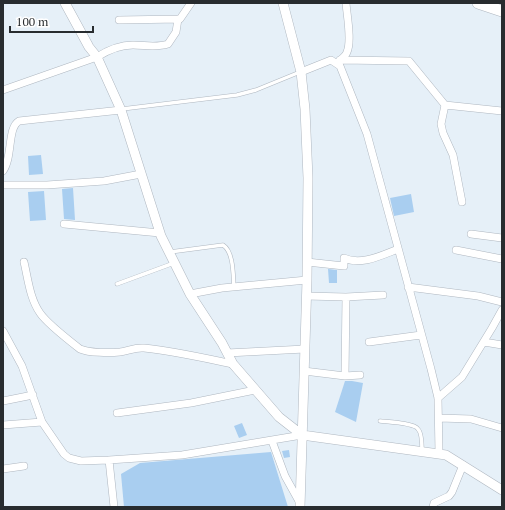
<svg xmlns="http://www.w3.org/2000/svg" width="505" height="510" font-family="'PT Serif',serif">
<rect width="100%" height="100%" fill="#e6f0f8"/>
<path fill="#a9cef0" d="M41,155L43,174L29,175L28,156Z
M73,188L75,220L64,219L62,189Z
M44,191L46,220L30,221L28,192Z
M411,194L414,212L394,216L390,198Z
M328,269L337,270V283H329Z
M345,381H352L363,383L356,422L335,412Z
M242,423L247,435L239,438L234,426Z
M289,450L290,457L284,458L282,451Z
M271,452L288,507H124L121,474L140,463Z"/>
<g fill="none" stroke-linecap="round" stroke-linejoin="round">
<g stroke="#afb7c0" stroke-width="4.5">
<path id="lane" d="M122,109L237,95L256,90L300,72
M170,252L223,245C234,252 233,276 234,287
M117,284L174,263
M380,421C388,422 414,423 418,429C422,433 422,444 422,451"/>
</g>
<g stroke="#afb7c0" stroke-width="8">
<path id="street" d="M119,20L180,19L191,3
M340,60L409,61L445,105L502,111
M338,62C341,59 346,56 347,52C352,41 347,16 346,3
M301,72L331,60L340,66L367,134L431,369L438,398L439,453
M3,90L97,57C108,50 119,45 133,45C145,45 156,48 168,44L176,32L178,19
M445,105L441,124L443,133L453,155L462,202
M3,171C13,157 7,128 19,121L121,110
M3,185H47L104,181L141,174
M64,224L160,233
M471,234L502,238
M456,250L502,259
M24,262C28,279 30,299 40,313C46,322 71,342 80,349C89,353 110,353 120,352C128,351 135,347 144,348C174,351 204,358 233,364
M307,262L344,266V258C361,266 382,255 398,249
M408,287L478,296L502,302
M190,294L222,288L307,280
M306,296L346,297L383,295
M3,331L22,366L42,422L64,454L69,458L81,461L109,460
M369,342L421,335
M484,342L502,345
M227,353L305,349
M304,371L345,376L360,375
M345,376L346,297
M438,398L462,377L492,328L502,310
M3,401L33,395
M117,413L191,403L255,390
M439,418L471,419L502,428
M3,425L42,422
M272,441L285,476L300,503
M3,469L24,466
M114,507L109,460L182,455L302,435
M433,507L434,503L449,496L452,492L463,465"/>
</g>
<g stroke="#afb7c0" stroke-width="10">
<path id="secondary" d="M65,3L89,47L97,57L121,110L161,236L190,294L222,343L233,364L279,417L302,435L446,455L502,490
M283,3L301,72L305,109L308,178L307,280L300,507"/>
</g>
<g stroke="#afb7c0" stroke-width="12">
<path id="primary" d="M478,3L502,11"/>
</g>
<use href="#lane" stroke="#fff" stroke-width="3.5"/>
<use href="#street" stroke="#fff" stroke-width="7"/>
<use href="#secondary" stroke="#fff" stroke-width="9"/>
<use href="#primary" stroke="#fff" stroke-width="11"/>
</g>
<rect width="505" height="510" fill="none" stroke="#282c2f" stroke-width="8"/>
<path d="M10 26v6h83v-6" fill="none" stroke="#282c2f" stroke-width="2"/>
<text x="16" y="26" font-size="12" fill="#282c2f" stroke="#ffffff" stroke-width="3" paint-order="stroke">100 m</text>
</svg>
